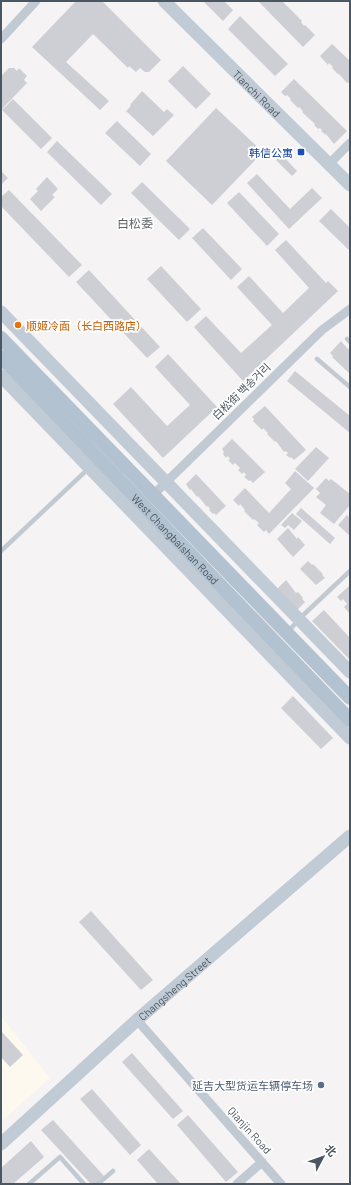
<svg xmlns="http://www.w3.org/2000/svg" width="351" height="1185" font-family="Barlow,'Noto Sans SC','Noto Sans KR',sans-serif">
<rect width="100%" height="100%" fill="#f5f3f3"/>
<path fill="#fdf9ef" d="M1,1016L50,1078L1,1122Z"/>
<path fill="#cdcfd5" d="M76,1H102L161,60L149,72H145L140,68L136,72L129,66L128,68L93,34L66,62L109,101L100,110L32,47Z
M203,1H224L233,10L223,21Z
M258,1H279L281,2L282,1L302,21L301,22L304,26L305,25L315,35L303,47Z
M240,16L288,64L275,76L228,29Z
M332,44L350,61V85L348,82L347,83L339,74H338L332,68L333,67L329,63L328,65L320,56Z
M183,66L211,94L196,109L168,81Z
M9,68H14L17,71L19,68L27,76L24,80L27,83L1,110V76Z
M294,79L347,131L334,144L326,134V135L321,131L322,130L320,128L318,129L314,125L315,124L302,112L303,111L299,107L298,108L290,100L291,99L287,95L285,96L281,92Z
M142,91L164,112L167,109L174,115L153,136L126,111L131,106L130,105Z
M13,99L52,138L41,149L2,110Z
M216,108L263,152L212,205L166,161Z
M117,121L151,154L140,166L105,133Z
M57,141L112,194L101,205L47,152Z
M282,155L297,171L292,176L276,160Z
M1,171L8,178L1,185Z
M257,174L290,209L312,188L322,198L289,229L247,183Z
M47,177L58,189L52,195L55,197L41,211L30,199L38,191L36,189Z
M142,182L190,229L179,240L131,193Z
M9,190L82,265L69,277L1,206V197Z
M239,192L279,234L267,246L227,203Z
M331,209L350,228V251L319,221Z
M203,228L242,269L231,280L192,238Z
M286,240L326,283L328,281L338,291L243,381L194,327L206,316L241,353L272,325L237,287L249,276L283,313L309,288L275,250Z
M161,266L201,309L187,322L147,279Z
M89,270L160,347L147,358L76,282Z
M341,341L347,348L345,350L348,348L350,351V374L332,357L333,356L330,353Z
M168,354L217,407L163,458L113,404L131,387L167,426L190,405L155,367Z
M295,371L350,416V433L287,381Z
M265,406L306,450L294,460L291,457L290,458L286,455L288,453L286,451L284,452L276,441L275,442L267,434L268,433L263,428L262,430L253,421L254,419L252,417Z
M232,439L265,472L253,483L250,480L249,481L244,477L246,475L244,472L242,474L238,470L240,468L235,463L233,465L228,460L230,459L228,456L226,458L223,454L224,452L222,449Z
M316,447L329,458L308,481L295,469Z
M295,471L314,488L269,534L266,530L264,532L257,525L259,523L254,519L253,520L244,511L245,510L240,504L239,506L233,500L245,488L269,513L291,489L285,483Z
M196,474L226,506L216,515L214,513L213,514L209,510L210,509L208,506L207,507L198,496L197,497L191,489L190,490L186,484Z
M326,478L329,481L331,479L350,494V505L334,524L320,513L326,505L316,497L320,493L316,489Z
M301,508L335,538L330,544L296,514Z
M292,513L302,521L294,530L288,525L285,528L281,525Z
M347,515L350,518V536L338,525Z
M288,528L297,539L298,537L305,545L293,557L277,539Z
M308,561L312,565L313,564L323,574L322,575L325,578L316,585L300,569Z
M286,580L296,593L298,592L303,598L302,599L305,602L295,612L275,591Z
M349,586L350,587V614L344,607L347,604L343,599L341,601L337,597Z
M324,610L350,638V660L312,621Z
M293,696L333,738L321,749L281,708Z
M91,911L153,980L141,990L79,922Z
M1,1031L23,1055L10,1067L1,1057Z
M132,1053L183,1111L173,1119L122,1062Z
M92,1089L141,1145L130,1155L80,1099Z
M188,1115L238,1172L226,1182L177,1125Z
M53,1120L104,1176L96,1184H91L41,1130Z
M31,1141L44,1157L13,1184H1V1168Z
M149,1149L181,1184H158L137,1160Z"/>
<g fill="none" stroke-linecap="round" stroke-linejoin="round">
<path stroke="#c1cad2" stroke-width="4.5" d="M347,339L350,342
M317,359L350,387
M1,551L89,468
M288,632L299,619L350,571
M29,1184L60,1157L84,1184
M98,1184L113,1171"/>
<path stroke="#c1cad2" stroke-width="9" d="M1,39L36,1
M329,164L350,143
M153,495L322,330L350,309
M137,1020L281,1184
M237,1184L262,1162"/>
<g stroke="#c1cbd6" stroke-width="13">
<path id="s1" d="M164,1L350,185"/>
<path d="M1,312L350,672"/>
<path d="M1,376L350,738"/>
<path id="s2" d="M1,1144L137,1020L350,836"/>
</g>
<g stroke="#b3c2d1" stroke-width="14">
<path d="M1,338L350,698"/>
<path id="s3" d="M1,357L350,720"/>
</g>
</g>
<rect fill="#1a4fb4" stroke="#fff" stroke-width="1.5" x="297" y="148" width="8" height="8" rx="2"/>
<circle fill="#e8710a" stroke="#fff" stroke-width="1.5" cx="18" cy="325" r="4"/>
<circle fill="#5c6f8a" stroke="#fff" stroke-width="1.5" cx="321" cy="1085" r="4"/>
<g text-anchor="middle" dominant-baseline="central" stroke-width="3.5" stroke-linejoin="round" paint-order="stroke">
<g font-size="11" fill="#4a5661" stroke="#fff">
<text stroke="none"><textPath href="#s1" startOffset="131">Tianchi Road</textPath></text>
<text transform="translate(241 391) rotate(-44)">白松街 백송거리</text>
<text stroke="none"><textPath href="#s3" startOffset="252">West Changbaishan Road</textPath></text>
<text stroke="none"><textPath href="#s2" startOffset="233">Changsheng Street</textPath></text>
<text transform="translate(250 1130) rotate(48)">Qianjin Road</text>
</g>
<g font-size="11" fill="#164399" stroke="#fff" text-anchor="end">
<text x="293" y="152">韩信公寓</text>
</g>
<g font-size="11" fill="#c56008" stroke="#fff" text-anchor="start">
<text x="26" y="325">顺姬冷面（长白西路店）</text>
</g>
<g font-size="11" fill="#4e5e75" stroke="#fff" text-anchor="end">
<text x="313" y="1085">延吉大型货运车辆停车场</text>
</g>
<g font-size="12" fill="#5f6368" stroke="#fff">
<text x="135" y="223">白松委</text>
</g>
</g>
<rect width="351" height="1185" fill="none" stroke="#4a5661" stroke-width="4"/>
<g transform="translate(323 1157) rotate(49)" stroke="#ffffff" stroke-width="3" paint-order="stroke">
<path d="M0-3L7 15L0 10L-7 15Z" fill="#4a5661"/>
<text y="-6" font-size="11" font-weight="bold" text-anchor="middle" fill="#4a5661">北</text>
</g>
</svg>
